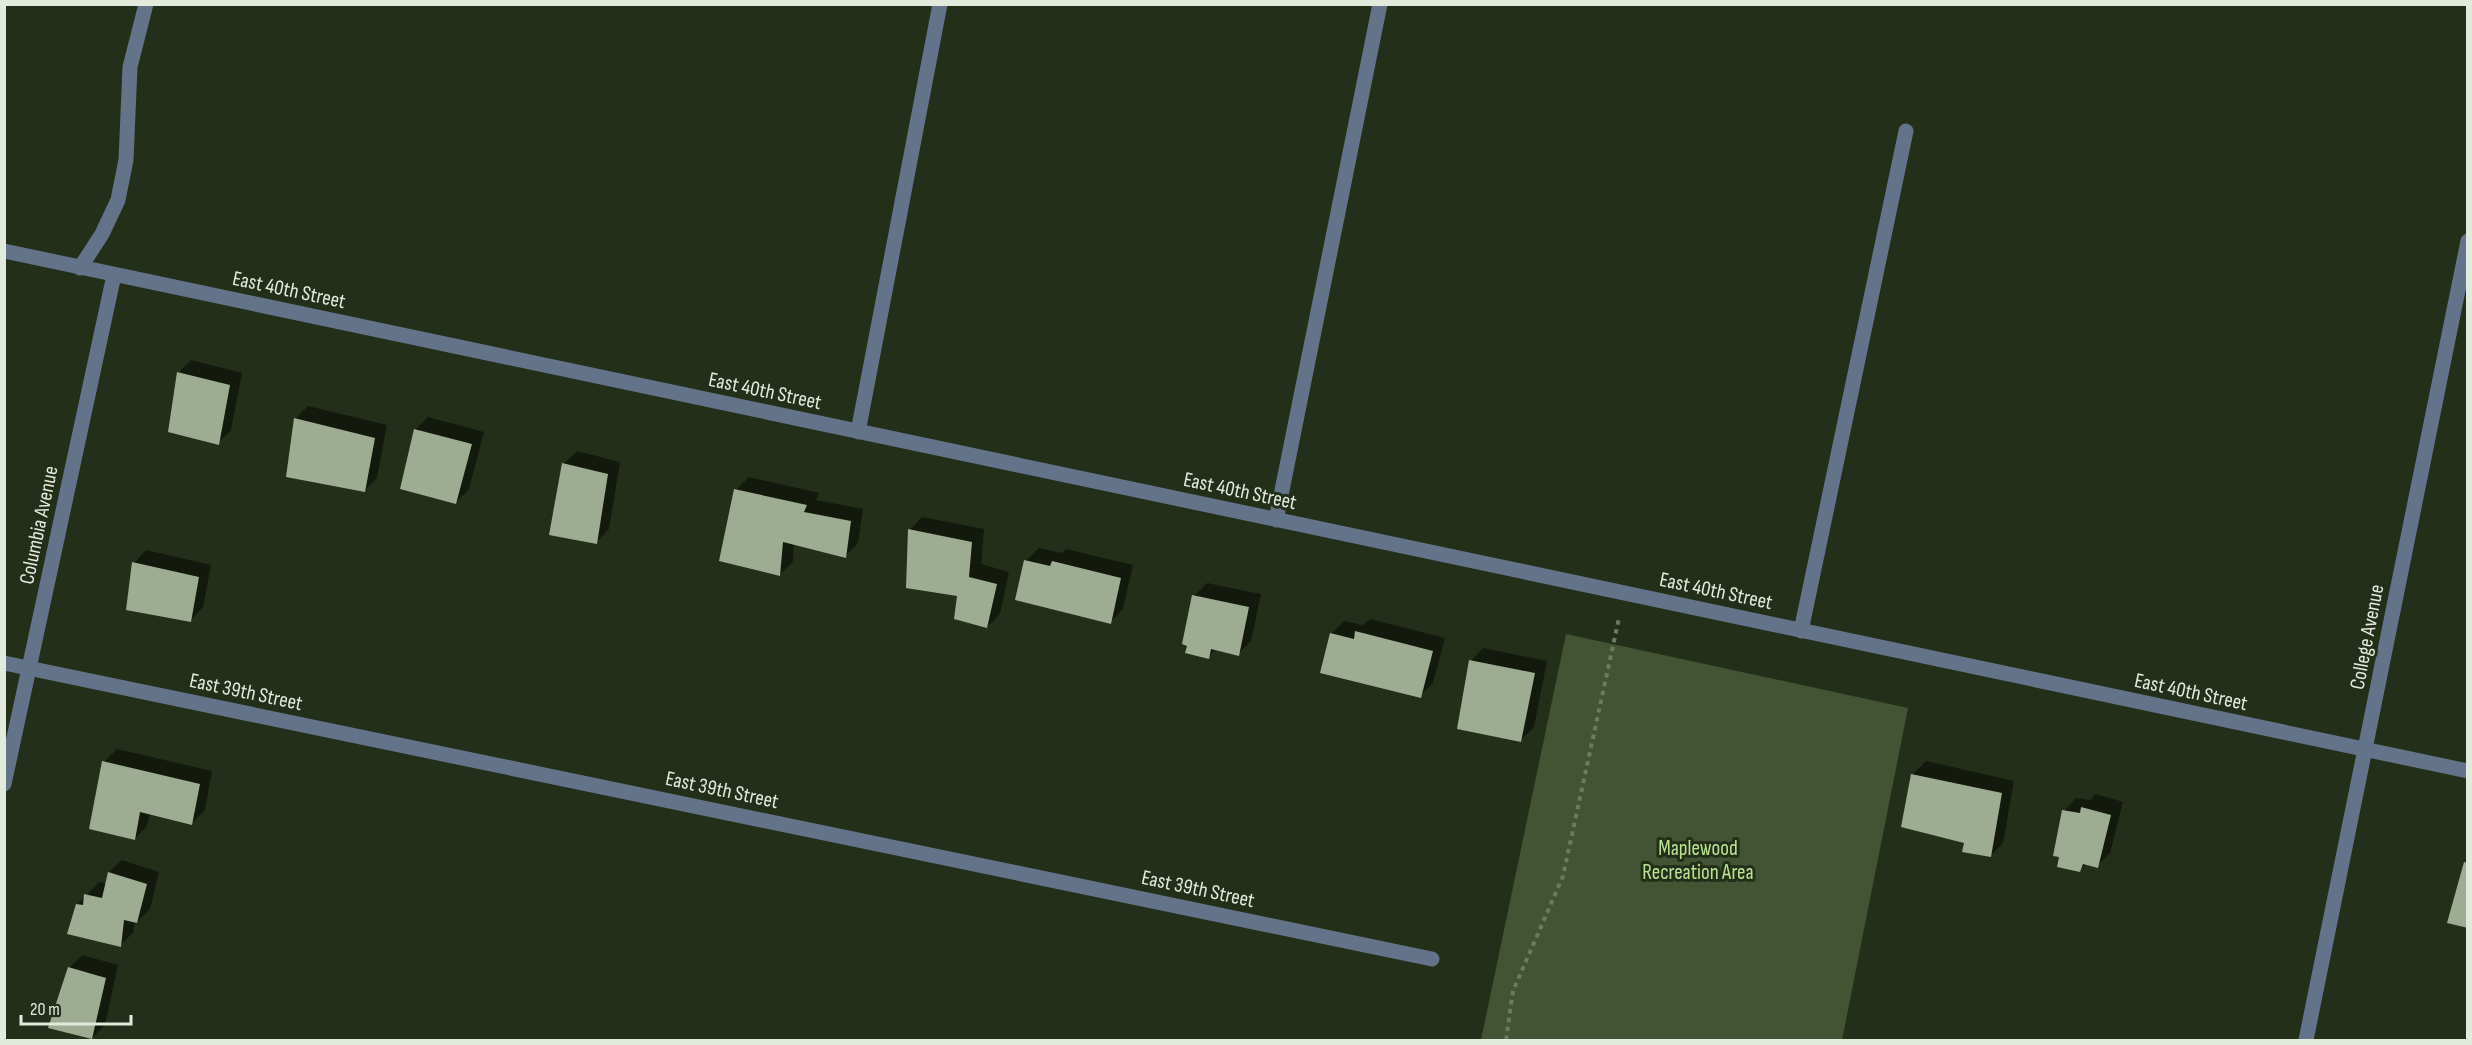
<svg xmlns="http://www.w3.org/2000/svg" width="2472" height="1045" font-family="'Sofia Sans Condensed',sans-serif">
<rect width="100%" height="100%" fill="#242f19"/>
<path fill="#425433" d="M1566,634L1908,708L1842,1040H1481Z"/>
<path fill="#0007" d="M191,360L242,373L231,430L218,443L178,373Z
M308,406L387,425L377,478L365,490L295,419Z
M428,417L484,432L469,489L456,502L415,430Z
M577,451L620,462L609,529L596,542L564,463Z
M749,477L819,493L816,500L863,509L858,543L845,556L794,543L793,562L780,574L736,490Z
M922,517L984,529L981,564L1009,572L1000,614L987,627L959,594L910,530Z
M1039,548L1062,553L1066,549L1133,565L1123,609L1110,622L1026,561Z
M146,550L211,565L203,607L191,620L134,563Z
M1207,583L1261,594L1251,641L1238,654L1216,649L1208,657L1194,596Z
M1370,619L1445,638L1433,683L1420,696L1331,634L1344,621L1363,625Z
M1483,648L1547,661L1534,727L1521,740L1471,661Z
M117,749L212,771L205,810L192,823L150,813L147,826L135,839L104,762Z
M1926,761L2014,781L2003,843L1990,856L1966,841L1903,826L1913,774Z
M2096,794L2123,802L2110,853L2097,866L2087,863L2080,870L2060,856L2064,811L2076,798L2090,800Z
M122,860L159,872L150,909L137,922L135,921L133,933L120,945L77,905L99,882L107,884L109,872Z
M82,955L118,965L105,1025L92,1038L50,1027L69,968Z"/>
<path fill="#9ead92" d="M177,372L230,385L219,445L168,432Z
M294,418L375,438L365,492L286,477Z
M414,429L472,444L456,504L400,489Z
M562,463L608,474L597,544L549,535Z
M734,489L807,505L804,512L851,521L846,558L783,542L780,576L719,561Z
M908,529L972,542L969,577L997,584L987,628L954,619L957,596L906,588Z
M1024,560L1050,566L1052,561L1121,578L1111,624L1015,600Z
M132,562L199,577L191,622L126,610Z
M1192,595L1249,607L1239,656L1211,649L1209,659L1185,653L1187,646L1182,644Z
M1355,631L1433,651L1421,698L1320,673L1330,633L1354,639Z
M1469,660L1535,673L1521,742L1457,729Z
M102,761L200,784L192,825L140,812L135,840L89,829Z
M1911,774L2002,793L1991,857L1962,852L1964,843L1901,827Z
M2081,807L2111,815L2098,868L2083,864L2080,872L2057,867L2059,857L2053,856L2062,810L2080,813Z
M2464,862L2468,863V928L2447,923Z
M108,872L147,884L137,923L124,920L121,947L67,934L76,904L83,905L84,894L102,898Z
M68,967L106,978L92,1039L48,1028Z"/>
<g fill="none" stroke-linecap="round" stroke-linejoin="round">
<path stroke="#6e7865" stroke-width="4" stroke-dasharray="4.5 4.5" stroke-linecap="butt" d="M1506,1040L1513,991L1563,876L1619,618"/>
<path stroke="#637389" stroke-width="15" d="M4,251L2468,771
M80,268L102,234L118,200L126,160L130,67L146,4
M858,432L940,4
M1276,520L1380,4
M1801,631L1906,131
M4,663L1432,959
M4,784L114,275
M2306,1040L2468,241"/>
</g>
<g text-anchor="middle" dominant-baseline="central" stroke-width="6" stroke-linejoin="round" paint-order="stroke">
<g font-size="21" fill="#e2eadc" stroke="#242f19">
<text transform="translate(289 290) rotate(12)">East 40th Street</text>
<text transform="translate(765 391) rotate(12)">East 40th Street</text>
<text transform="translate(1240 491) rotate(12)">East 40th Street</text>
<text transform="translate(39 525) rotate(-78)">Columbia Avenue</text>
<text transform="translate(1716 591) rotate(12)">East 40th Street</text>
<text transform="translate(2367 637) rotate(-79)">College Avenue</text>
<text transform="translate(246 692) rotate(12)">East 39th Street</text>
<text transform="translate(2191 692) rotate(12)">East 40th Street</text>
<text transform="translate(722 790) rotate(12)">East 39th Street</text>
<text transform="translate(1198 889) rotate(12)">East 39th Street</text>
</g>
<g font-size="21" fill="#b9e592" stroke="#242f19">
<text x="1698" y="848">Maplewood<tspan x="1698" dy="24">Recreation Area</tspan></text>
</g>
</g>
<rect width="2472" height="1045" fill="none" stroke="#e2eadc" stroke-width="12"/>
<path d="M21 1015v9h110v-9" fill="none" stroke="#e2eadc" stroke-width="3"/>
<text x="30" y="1015" font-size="18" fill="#e2eadc" stroke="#242f19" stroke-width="4.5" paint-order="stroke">20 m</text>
</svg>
